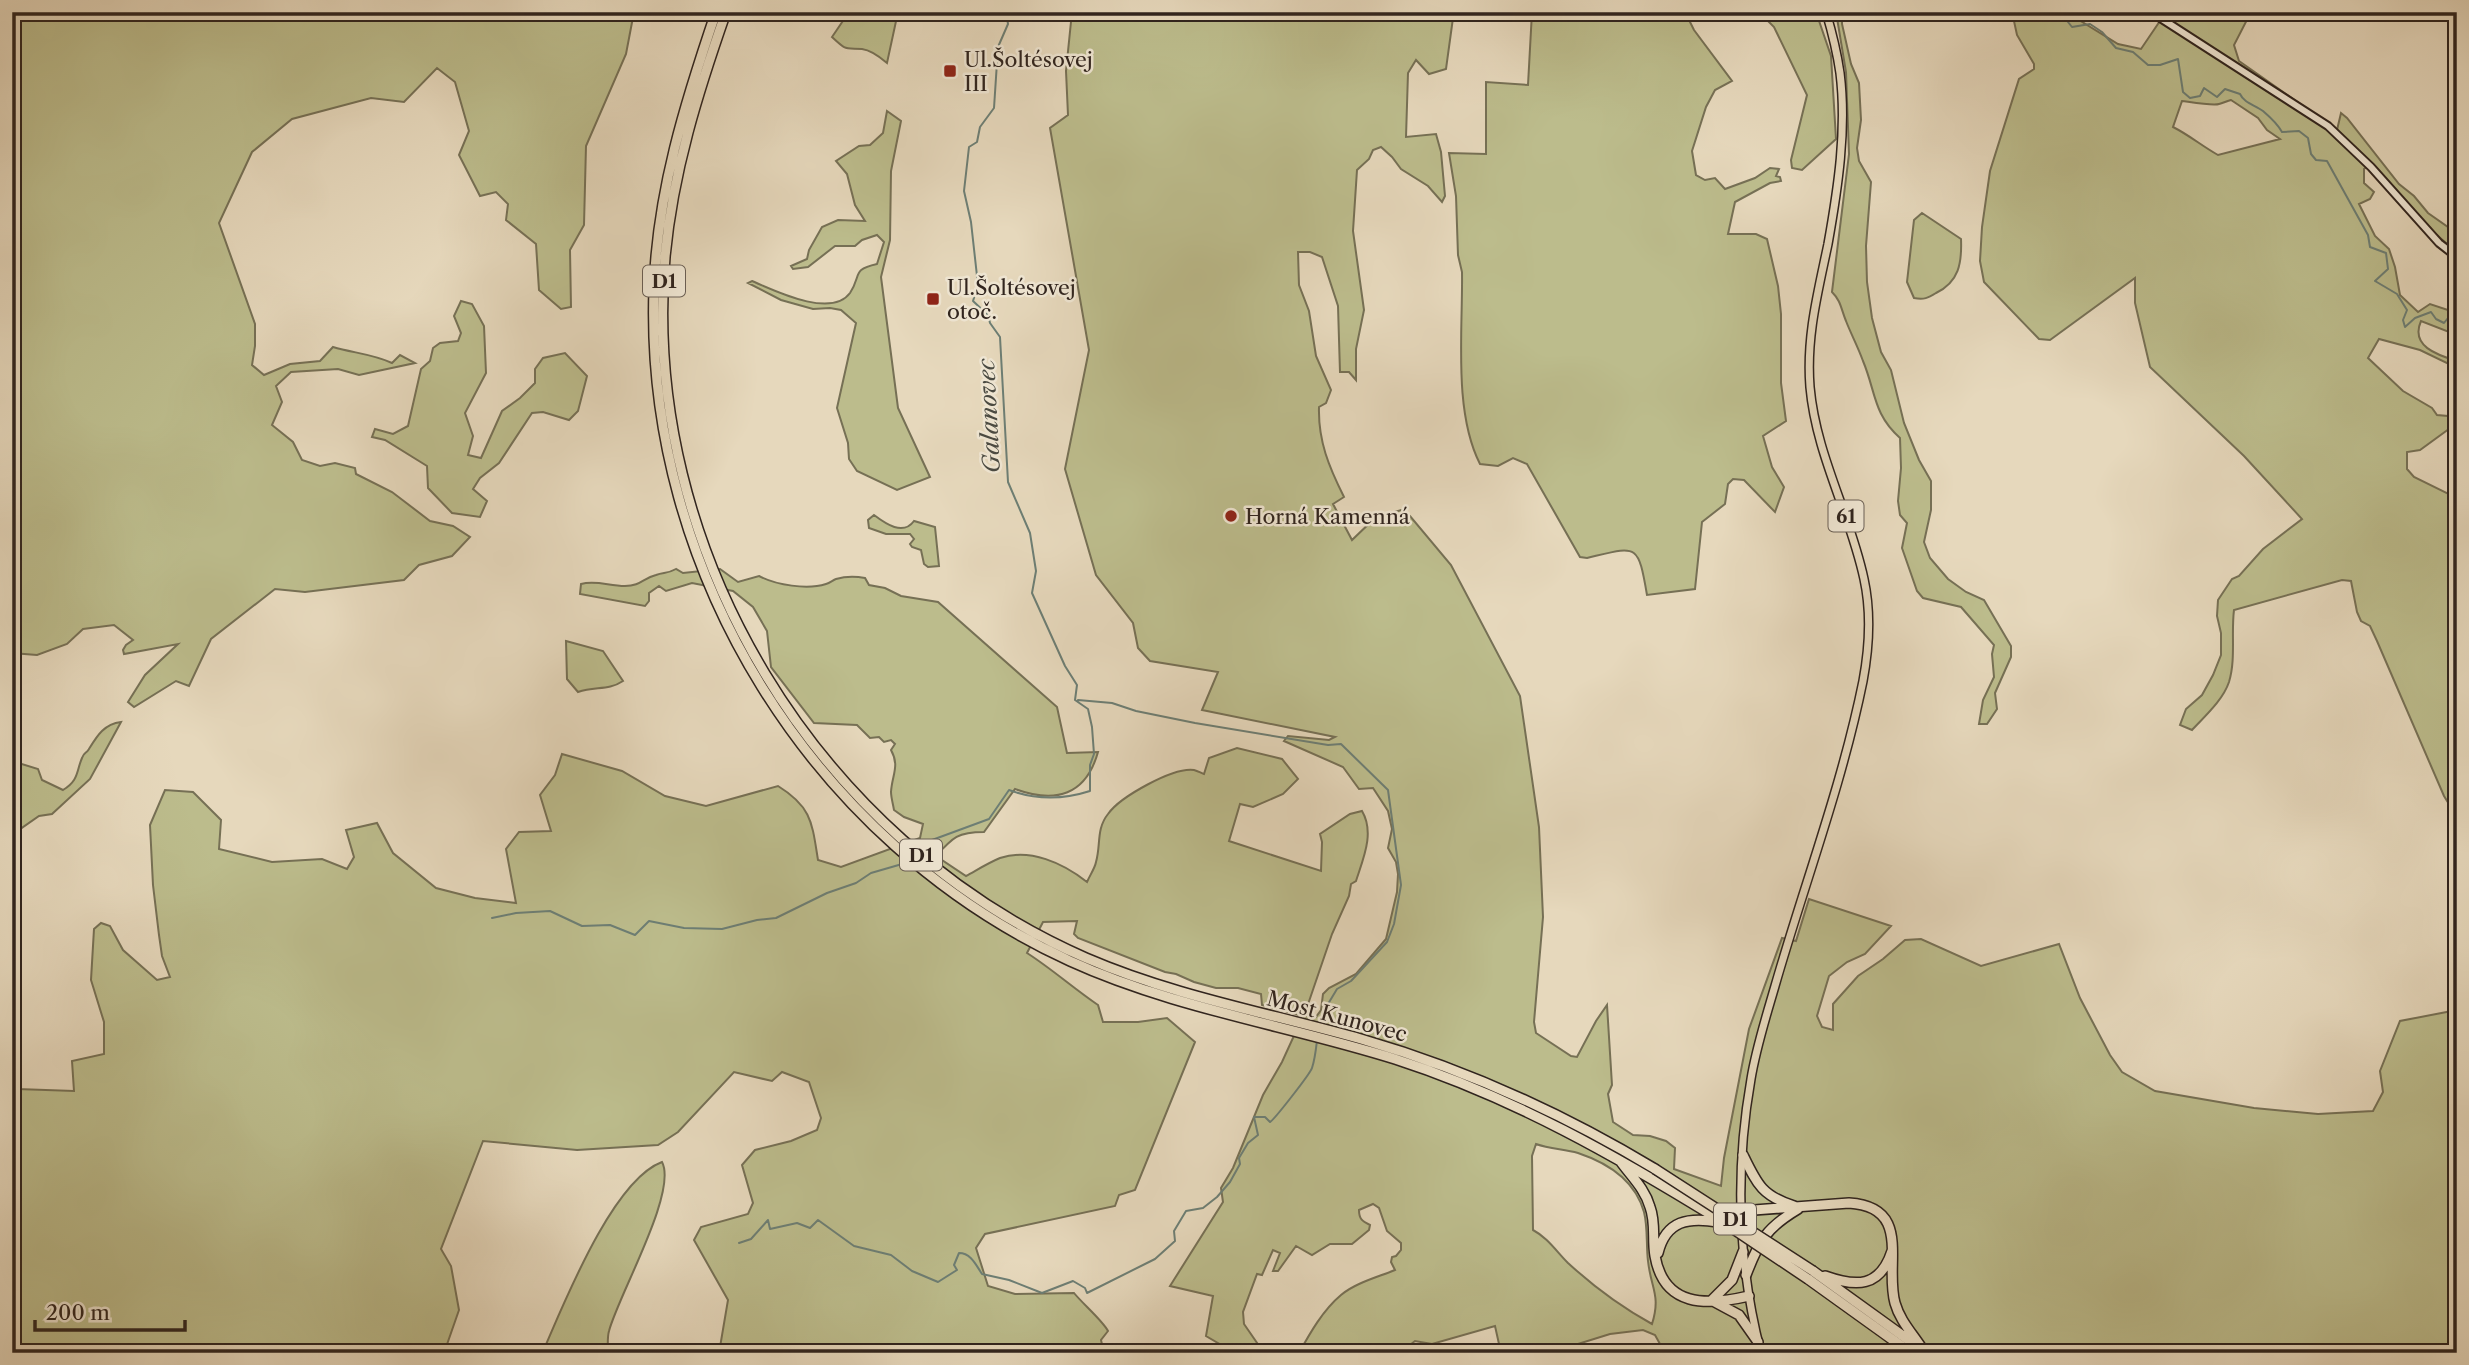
<svg xmlns="http://www.w3.org/2000/svg" width="2469" height="1365" font-family="'Libre Caslon Text',serif">
<rect width="100%" height="100%" fill="#e6d8bc"/>
<filter id="stains"><feTurbulence type="fractalNoise" baseFrequency=".00286" numOctaves="4"/><feColorMatrix values="0 0 0 0 .2 0 0 0 0 .09 0 0 0 0 .02 0 0 0 .5 -.17"/></filter>
<radialGradient id="worn" r=".72"><stop offset=".6" stop-color="#630" stop-opacity="0"/><stop offset="1" stop-color="#630" stop-opacity=".3"/></radialGradient>
<path fill="#bcbc8c" stroke="#767055" stroke-width="2" fill-rule="evenodd" d="M12,12H634L626,54L586,146L584,225L570,250L571,307L561,309L539,290L536,244L506,220L508,204L496,192L480,196L459,155L469,131L455,82L437,68L404,102L371,98L292,119L252,152L219,223L255,324V346L252,365L264,375L290,364L320,361L333,347C353,353 373,354 392,363L400,355L415,363L359,375L338,369L291,372L276,386L282,402L272,425L293,442L302,460L320,466L335,463L355,468L356,474L392,492L430,521L453,526L470,537L452,556L419,565L404,580L305,592L275,589L211,639L189,686L176,681L134,707L128,702L145,675L178,644L124,654L123,650L126,645L133,640L114,625L83,629L67,644L37,655L12,653Z
M849,12H898L887,63C880,57 870,50 862,49C844,48 847,51 832,37Z
M1072,12H1449L1453,18L1446,69L1429,74L1416,60L1408,73L1406,137L1436,134L1441,152L1445,196L1442,202L1428,186L1401,169L1392,157L1381,147L1373,150L1369,159L1357,170L1353,231L1364,310L1356,349V380L1349,372H1340L1338,306L1322,257L1310,252H1298L1299,285L1309,311L1316,356L1331,390L1326,403L1319,407C1318,441 1329,467 1344,497L1333,504L1352,540L1375,518L1401,510L1410,516L1451,565L1520,696L1539,827L1543,917L1534,1022L1536,1033L1571,1056L1577,1057L1596,1021L1607,1005L1612,1085L1608,1094L1613,1122L1633,1135L1650,1136L1666,1141L1675,1148L1674,1169L1721,1186L1724,1158L1749,1029L1782,938L1796,941L1809,899L1891,926L1865,954L1847,962L1829,976L1817,1016L1822,1027L1833,1030V1004L1858,976L1883,959L1905,940L1921,939L1981,966L2059,944L2080,998L2110,1055L2122,1072L2155,1091L2254,1108L2318,1114L2373,1111L2383,1092L2380,1071L2400,1021L2457,1010V1353H1665L1655,1335L1643,1330L1610,1334L1549,1353H1501L1495,1326L1432,1344L1415,1341L1406,1348L1404,1353H1299C1310,1333 1323,1310 1341,1295C1355,1283 1378,1277 1395,1270L1391,1262L1392,1257L1396,1256L1401,1250V1243L1387,1231L1379,1208L1373,1204L1359,1210C1359,1219 1362,1221 1370,1225L1369,1230L1352,1244H1330L1312,1255L1296,1246L1278,1271H1273L1280,1253L1273,1250L1262,1275L1257,1274L1243,1312L1244,1324L1264,1353H1235L1206,1336L1213,1296L1170,1286L1223,1202L1221,1188L1233,1168L1263,1095L1282,1062L1303,1016L1262,1005L1261,994L1238,988H1216L1194,982L1176,974L1165,972L1078,938L1074,934L1077,921L1043,922L1027,953C1052,969 1073,988 1098,1005L1103,1022H1138L1167,1018L1195,1042L1135,1190L1119,1195L1115,1206L985,1234L976,1248L988,1286L1015,1294L1074,1293C1082,1303 1103,1321 1108,1331L1101,1340L1104,1353H719L728,1300L694,1240L701,1227L748,1214L753,1203L742,1165L755,1150L791,1141L817,1130L821,1118L809,1082L782,1072L772,1081L734,1072L678,1132L658,1145L577,1150L483,1141L441,1249L451,1266L459,1310L444,1353H12V1086L17,1089L74,1091L72,1061L104,1054V1022L91,980L94,929L101,923L110,926L123,950L157,980L170,977L162,956L159,935L153,885L150,825L165,790L193,792L221,820L219,849L272,862L322,859L347,869L354,857L346,830L377,823L393,853L436,888L475,898L516,903L506,849L519,832L551,831L540,795L555,775L562,754L622,771L665,796L706,806L778,786C812,807 812,823 818,860L841,867L920,838L923,824L904,817L894,810C893,804 891,797 891,792C892,775 900,766 891,750L895,744L891,740L884,742L879,737L870,738L857,725L814,723L771,667L767,631L753,607L733,591L692,583L666,591L659,586L649,593V601L645,606L580,594L581,584C596,580 609,586 625,586C641,586 643,578 656,575C664,572 667,574 676,569L683,573L720,569L738,582L759,576C776,585 807,590 826,584C830,583 833,580 836,579C846,576 855,576 865,578L869,585L885,588L901,596L938,602L1057,707L1067,753L1098,752C1086,795 1056,804 1015,789L984,832C958,832 953,837 936,856L966,876C977,870 988,863 1000,858C1030,848 1063,863 1087,882C1090,875 1095,868 1096,862C1101,845 1096,829 1108,814C1120,797 1173,767 1194,770C1198,771 1201,773 1204,774L1209,758L1237,748L1282,759L1298,779L1283,794L1253,807L1240,804L1229,841L1321,871L1322,842L1320,834L1350,814L1362,811C1375,833 1363,859 1356,881L1351,884L1349,896L1332,934L1304,1016L1316,1017L1321,1010L1323,994L1329,988L1356,974L1386,939L1397,892L1398,874L1396,862L1388,848L1392,829L1388,811L1373,788L1359,789L1343,767L1284,741L1288,736L1329,740L1335,737L1202,710L1218,672L1150,661L1138,648L1133,623L1096,575L1065,469L1089,350L1050,128L1068,115L1066,71ZM1536,1144C1550,1149 1564,1149 1578,1153C1608,1163 1635,1180 1644,1212C1648,1228 1646,1245 1648,1261C1651,1289 1661,1295 1652,1324C1623,1308 1593,1286 1568,1263C1556,1251 1548,1238 1533,1230L1532,1156Z
M1532,12H1685L1694,30L1732,81L1715,90L1706,107L1692,151L1696,175L1705,180L1715,178L1725,189L1755,178L1770,168L1779,169L1776,176L1780,177L1781,181L1770,183L1735,202L1728,234H1756L1767,239L1778,286L1781,314V383L1786,421L1763,436L1772,467L1784,487L1775,512L1744,480L1733,479L1728,484L1725,504L1702,522L1695,589L1647,595C1638,542 1637,546 1587,558L1580,557L1527,464L1513,458L1498,466L1480,464C1453,411 1463,330 1462,272L1458,255L1456,196L1449,153L1486,154V82L1528,85Z
M1759,12H1816L1831,56L1836,139L1802,170L1792,168L1791,160L1807,95L1774,27Z
M1836,12H1842V24L1851,64L1859,83L1861,120L1857,148L1859,161L1871,182L1866,246L1867,282L1872,318L1881,352L1891,370L1904,423L1919,460L1931,481V510L1924,542L1930,558L1948,579L1966,592L1984,600L2011,646V657L1995,693L1997,709L1987,724H1979L1983,700L1994,677L1992,654L1994,645L1961,607L1923,598L1917,591L1902,548L1907,523L1900,515L1898,501L1901,468L1900,438C1873,414 1876,392 1863,361C1858,347 1851,334 1846,321C1841,309 1841,301 1832,292L1849,154L1846,72Z
M2012,12H2066L2118,44L2141,49L2164,15L2160,12H2251L2234,45L2239,61L2337,130L2341,113L2347,118L2399,184L2414,196L2428,213L2448,227L2457,228V253L2428,227L2371,164L2364,169V183L2374,192L2370,199L2359,204L2375,236L2389,249L2395,267L2400,295L2418,312L2430,304L2457,313V329L2449,332L2421,321C2410,346 2437,355 2457,361V368L2420,350L2379,339L2368,358L2403,391L2432,408L2437,415L2448,416L2453,426L2420,450L2407,452V469L2414,477L2457,498V817L2444,796L2377,641L2370,626L2361,621L2357,612L2351,581L2342,580L2234,610C2231,633 2236,659 2229,682C2223,700 2205,716 2192,730L2180,725L2186,709L2202,695L2213,675L2221,655V633L2217,616L2218,600L2232,579L2239,576L2263,549L2302,519L2244,456L2150,367L2135,303V278L2050,340L2039,339L1984,282L1980,261L1982,227L1990,171L2019,79L2034,69V64L2017,35ZM2231,100L2258,118L2267,130L2280,139L2218,155C2202,146 2189,135 2173,127L2182,101C2190,102 2213,106 2219,104C2223,103 2227,101 2231,100Z
M887,111L901,121L891,171L890,240L881,277L898,408L930,477L897,490L857,471L849,459L848,443L837,408L856,323L841,310L830,308L813,309L781,300L748,283L752,281C773,290 831,319 850,293C862,275 851,270 877,264L884,242L877,235L862,240L855,246H835L808,267L793,269L791,266L807,259L809,250L822,227L838,220L865,221L855,205L847,174L836,161L859,146L870,145L883,133Z
M1922,213L1961,239C1962,263 1959,282 1936,293C1928,298 1924,300 1914,298L1907,282L1914,220Z
M461,301L472,304L484,326L486,373L465,413L473,436L468,455L481,458L502,411L520,398L535,383V369L543,358L565,353L587,376L578,411L569,420L543,412L532,413L499,463L480,478L473,489L487,501L480,517L452,513L428,488L427,466L385,440L372,437L375,429L393,434L408,426L421,369L430,361L433,348L440,343L458,341L461,333L454,316Z
M874,515C886,524 903,536 914,521L935,527L939,566L928,567L924,564L921,550L912,547L910,544L914,539L910,534H886L869,528L868,520Z
M566,641L603,651L623,681C608,691 596,686 578,692L567,679Z
M121,722L90,779L52,814L39,816L19,830L12,851V761L38,769L42,780L63,790C79,780 76,772 82,758C84,752 86,754 89,749C97,736 104,724 121,722Z
M662,1162C678,1192 618,1296 609,1331C607,1338 608,1346 608,1353H539L544,1349C565,1301 613,1180 662,1162Z"/>
<g fill="none" stroke-linecap="round" stroke-linejoin="round">
<path stroke="#6d7e74" stroke-width="2" d="M2060,12L2072,27L2090,24L2102,32L2116,48L2133,52L2148,65H2160L2178,59L2183,92L2190,98L2200,96L2204,88L2217,97L2225,89L2240,94C2244,103 2255,105 2263,111C2270,117 2277,123 2282,132L2299,131L2308,138L2311,154L2316,160L2327,161L2368,235L2370,247L2386,253L2388,269L2375,281L2397,294L2407,310L2403,320L2405,327L2415,318L2431,312L2436,319L2444,323L2452,313L2457,316
M1078,700L1112,703L1136,711L1195,723L1328,745L1341,744L1388,790L1401,885L1394,924L1387,942L1351,981L1337,989L1322,1014L1321,1024
M926,853L930,851L932,840L989,819L1009,790C1036,800 1062,800 1090,791V765L1094,754L1092,727L1088,709L1075,700L1077,685L1065,666L1032,593L1036,571L1030,533L1008,482L1000,337L990,323L988,315L973,301L978,285L971,222L964,191L969,147L977,142L980,127L994,108L998,47L1008,24L1006,12
M492,918L516,913L550,911L582,926L610,925L635,935L649,921L684,928L722,929L757,920L776,918L827,893L856,883L871,873L909,862
M739,1243L751,1239L768,1220L770,1229L797,1223L810,1228L818,1220L854,1246L891,1255L912,1271L938,1282L957,1270L954,1265L959,1253C971,1253 976,1265 982,1274L1009,1280L1042,1293L1073,1281L1085,1288L1087,1293L1155,1259L1175,1241L1174,1231L1186,1211L1203,1208L1217,1197L1230,1182L1240,1164L1239,1158L1248,1143L1258,1135L1254,1117H1265L1270,1122C1274,1120 1310,1074 1312,1068C1315,1059 1316,1049 1317,1040"/>
<g stroke="#30241e" stroke-width="10">
<path id="secondary" d="M2151,12L2328,126L2371,167L2439,243L2457,257"/>
</g>
<g stroke="#30241e" stroke-width="10">
<path id="primary" d="M1761,1353C1738,1264 1735,1170 1751,1079C1756,1048 1766,1017 1775,986C1804,885 1842,785 1863,681C1869,649 1871,611 1864,579C1850,513 1816,455 1810,387C1806,337 1818,292 1828,244C1838,188 1847,129 1840,73C1837,52 1832,32 1826,12"/>
</g>
<g stroke="#30241e" stroke-width="12">
<path id="highway" d="M716,12C685,103 657,193 654,289C644,572 813,843 1070,961C1173,1008 1287,1025 1395,1059C1513,1097 1618,1157 1723,1222
M726,12C698,92 673,171 665,257C640,551 816,840 1086,958C1174,996 1269,1013 1361,1039C1465,1069 1562,1113 1655,1169
M1743,1155C1757,1184 1762,1196 1794,1206
M1621,1162C1632,1177 1645,1189 1650,1207C1656,1223 1652,1239 1655,1256C1664,1307 1706,1306 1749,1296
M1741,1211L1849,1203C1913,1207 1884,1264 1895,1303C1900,1321 1913,1334 1923,1350
M1658,1253C1666,1220 1689,1217 1718,1222
M1813,1271L1917,1346
M1746,1275C1759,1241 1766,1228 1798,1209
M1825,1276C1856,1287 1880,1288 1892,1251
M1808,1279L1911,1353
M1712,1300L1732,1280L1743,1252
M1713,1301L1739,1315L1758,1342"/>
</g>
<use href="#secondary" stroke="#efe6d3" stroke-width="6"/>
<use href="#primary" stroke="#e6d8bc" stroke-width="7"/>
<use href="#highway" stroke="#e6d8bc" stroke-width="9"/>
<g stroke="#30241e" stroke-width="12" stroke-linecap="butt">
<path id="highway-bridge" d="M1655,1169L1813,1271
M1723,1222L1808,1279"/>
</g>
<use href="#highway-bridge" stroke="#e6d8bc" stroke-width="9"/>
</g>
<g fill="#8f2418" stroke="#efe6d3" stroke-width="2.5">
<rect x="943" y="64" width="14" height="14" rx="3.5"/>
<rect x="926" y="292" width="14" height="14" rx="3.5"/>
<circle cx="1231" cy="516" r="7"/>
</g>
<g text-anchor="middle" dominant-baseline="central" stroke-width="5" stroke-linejoin="round" paint-order="stroke">
<g fill="#efe6d3" stroke="#695e54" stroke-width="2">
<rect x="643" y="265.5" width="42" height="31" rx="5"/>
<rect x="1828.5" y="500.5" width="35" height="31" rx="5"/>
<rect x="900" y="839.5" width="42" height="31" rx="5"/>
<rect x="1714" y="1203.5" width="42" height="31" rx="5"/>
</g>
<g font-size="19" font-weight="bold" fill="#30241e">
<text x="664" y="281">D1</text>
<text x="1846" y="516">61</text>
<text x="921" y="855">D1</text>
<text x="1735" y="1219">D1</text>
</g>
<g font-size="21" fill="#30241e" stroke="#efe6d3" text-anchor="start">
<text x="964" y="59">Ul.Šoltésovej<tspan x="964" dy="24">III</tspan></text>
<text x="947" y="287">Ul.Šoltésovej<tspan x="947" dy="24">otoč.</tspan></text>
<text x="1245" y="516">Horná Kamenná</text>
</g>
<g font-size="21" fill="#30241e" stroke="#efe6d3">
<text transform="translate(1337 1016) rotate(15)">Most Kunovec</text>
</g>
<g font-size="23" font-style="italic" fill="#4a4a42" stroke="#efe6d3">
<text transform="translate(989 416) rotate(-93)">Galanovec</text>
</g>
</g>
<rect width="2469" height="1365" fill="none" stroke="#e6d8bc" stroke-width="42"/>
<rect x="14" y="14" width="2441" height="1337" fill="none" stroke="#30241e" stroke-width="3.5"/>
<rect x="21" y="21" width="2427" height="1323" fill="none" stroke="#30241e" stroke-width="2"/>
<path d="M35 1320v10h150v-10" fill="none" stroke="#30241e" stroke-width="3.5"/>
<text x="46" y="1320" font-size="21" fill="#30241e" stroke="#efe6d3" stroke-width="5" paint-order="stroke">200 m</text>
<rect width="100%" height="100%" filter="url(#stains)"/>
<rect width="100%" height="100%" fill="url(#worn)"/>
</svg>
